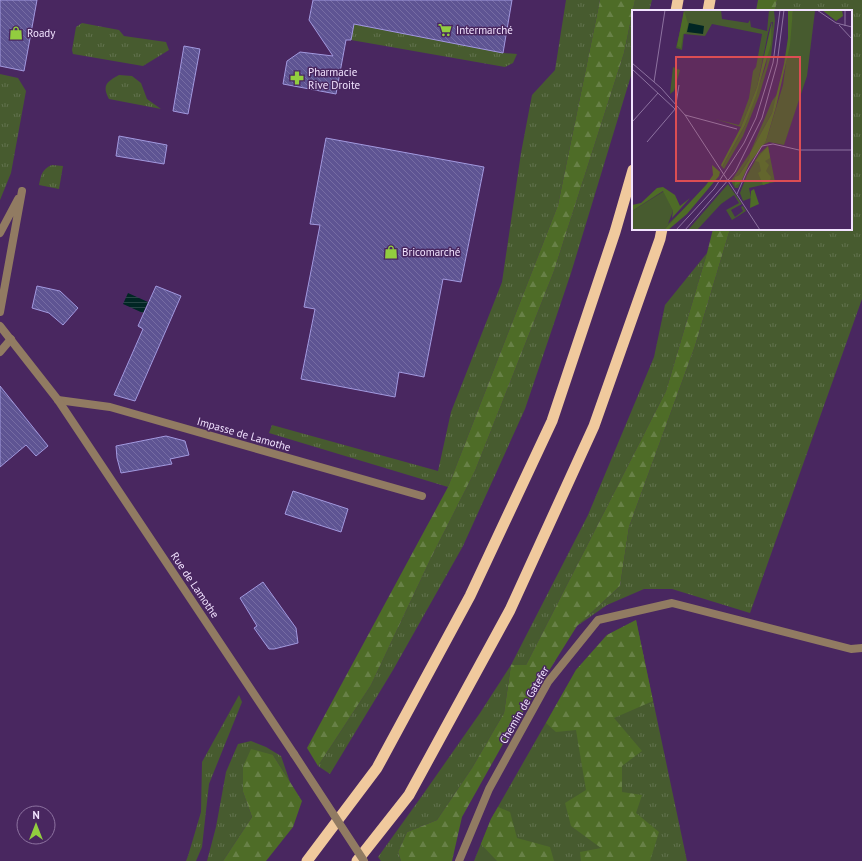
<svg xmlns="http://www.w3.org/2000/svg" width="862" height="861" font-family="'PT Sans',sans-serif">
<defs>
<pattern id="grass-tufts" width="24" height="20" patternUnits="userSpaceOnUse"><rect width="24" height="20" fill="#475b2f"/><path d="M3 7l-1-3M5 7V3M7 7l1-3M15 17l-1-3M17 17v-4M19 17l1-3" fill="none" stroke="#62724e"/></pattern>
<pattern id="forest-firs" width="22" height="20" patternUnits="userSpaceOnUse"><rect width="22" height="20" fill="#4e6c27"/><path d="M5 1l3.5 6h-7zM16 11l3.5 6h-7z" fill="#688147"/></pattern>
<pattern id="water-rules" width="6" height="5" patternUnits="userSpaceOnUse"><rect width="6" height="5" fill="#012624"/><path d="M0 2.5h6" fill="none" stroke="#264545"/></pattern>
<pattern id="building-back-hatch" width="6" height="6" patternUnits="userSpaceOnUse"><rect width="6" height="6" fill="#5e5493"/><path d="M-1 5l2 2M0 0l6 6M5-1l2 2" fill="none" stroke="#766ca3"/></pattern>
</defs>
<rect width="100%" height="100%" fill="#492760"/>
<path fill="url(#grass-tufts)" d="M566,0H600L558,205L448,487L269,433L272,425L438,471L451,412L502,282L521,153L532,95L555,70Z
M635,0H652L649,11H633V69L571,273L525,409L463,546L393,670L330,774L318,766L371,685L431,558L475,471L554,271L624,53Z
M777,0H862V299L750,613L672,589H644L607,605L577,626L620,586L629,527L695,346L730,229H851V11H775Z
M82,23L119,30L124,36L166,42L169,50L143,66L73,54L72,50L76,27Z
M354,24L503,53L517,54L513,63L505,67L351,40Z
M0,74L18,78L26,91L11,173L0,200Z
M119,75L132,76L141,83L147,99L161,109L109,99C102,86 106,82 119,75Z
M52,165L63,166L59,189L39,185C41,175 42,169 52,165Z
M707,253L666,391L526,665H511L504,713L472,768L437,820L407,832L398,852L401,861H381L378,857L424,793L480,713L511,665L588,515L654,357L665,305Z
M636,620L687,861H474L491,819L576,670L607,635Z
M239,695L242,702L209,784L202,847L196,861H186L188,856L201,812L202,762Z
M251,741L266,747L281,756L290,782L273,755L243,792L252,817L223,861H207L216,827L226,772L238,744Z"/>
<path fill="url(#forest-firs)" d="M600,0H635L624,53L554,271L475,471L431,558L371,685L318,766L307,748L448,487L558,205Z
M758,0H777L775,11H756Z
M713,229H730L695,346L629,527L620,586L577,626L503,744L462,817L452,861H401L398,852L407,832L437,820L472,768L504,713L511,665H526L666,391L707,253Z
M636,620L653,701L614,718L642,751L622,766V792L642,795L636,813L659,832L650,861H581L580,852L601,848L571,826L565,803L586,790L576,730L556,732L546,723L576,670L607,635Z
M251,749L273,755L302,801L293,827L266,861H223L252,817L243,792V767Z
M498,807L510,812L517,838L550,847L554,861H497L481,844L491,819Z"/>
<path fill="url(#water-rules)" d="M128,293L148,302L143,313L123,304Z"/>
<path fill="url(#building-back-hatch)" stroke="#a299df" d="M0,0H37L24,71L0,66Z
M313,0H512L503,53L354,24L351,40H346L336,94L283,84L287,61L300,52L333,56L309,20Z
M184,46L200,49L188,114L173,111Z
M119,136L167,145L164,164L116,156Z
M326,138L484,167L461,282L443,279L424,377L399,372L395,397L301,379L315,309L304,307L320,225L310,224Z
M37,286L60,291L78,308L63,325L49,313L32,308Z
M156,286L181,296L135,401L114,395L143,329L138,326Z
M0,386L48,446L36,456L26,445L0,467Z
M166,436L185,441L189,455L170,459L172,464L121,473L117,458L116,446Z
M293,491L348,509L341,532L285,514Z
M263,582L296,628L298,643L274,649H269L254,628L257,626L240,598Z"/>
<g fill="none" stroke-linecap="round" stroke-linejoin="round">
<path stroke="#917b62" stroke-width="8" d="M0,233L18,199
M0,312L22,191"/>
<path stroke="#917b62" stroke-width="8" d="M0,352L11,339
M58,400L110,407L422,496
M459,861L489,789L548,682L598,620L672,603L851,649L862,648"/>
<path stroke="#917b62" stroke-width="8" d="M0,326L58,400L294,754"/>
<path stroke="#f0c99d" stroke-width="11" d="M676,11L678,0
M708,11L710,0
M307,861L377,768L470,596L552,421L615,232L633,170
M357,861L409,795L510,610L594,426L660,239L662,229"/>
<path stroke="#917b62" stroke-width="8" d="M294,754L364,861"/>
</g>
<defs>
<g id="supermarket-bare" transform="scale(1.08)"><path d="M-6-5.5h2.5l.6 2H6L4.5 2H-2.5L-4.4-4H-6ZM-1.5 3.2a1.3 1.3 0 1 0 .1 0ZM3 3.2a1.3 1.3 0 1 0 .1 0Z" fill="#92cd3f" stroke="#492760" stroke-width="2.5" paint-order="stroke"/></g>
<g id="shop-bare" transform="scale(1.08)"><path d="M-5-2.5h2.3a2.7 3.5 0 0 1 5.4 0H5L5.5 6h-11ZM-1.5-2.5h3a1.5 2.3 0 0 0-3 0Z" fill="#92cd3f" stroke="#492760" stroke-width="2.5" paint-order="stroke"/></g>
<g id="pharmacy-bare" transform="scale(1.08)"><path d="M-2-6h4v4h4v4h-4v4h-4v-4h-4v-4h4Z" fill="#92cd3f" stroke="#492760" stroke-width="2.5" paint-order="stroke"/></g>
</defs>
<g fill-rule="evenodd">
<use href="#supermarket-bare" x="445" y="30"/>
<use href="#shop-bare" x="16" y="33"/>
<use href="#pharmacy-bare" x="297" y="78"/>
<use href="#shop-bare" x="391" y="252"/>
</g>
<g text-anchor="middle" dominant-baseline="central" stroke-width="3" stroke-linejoin="round" paint-order="stroke">
<g font-size="11" fill="#f2e3ff" stroke="#492760" text-anchor="start">
<text x="456" y="30">Intermarché</text>
<text x="27" y="33">Roady</text>
<text x="308" y="72">Pharmacie<tspan x="308" dy="13">Rive Droite</tspan></text>
<text x="402" y="252">Bricomarché</text>
</g>
<g font-size="11" fill="#f2e3ff" stroke="#492760">
<text transform="translate(244 434) rotate(16)">Impasse de Lamothe</text>
<text transform="translate(195 585) rotate(56)">Rue de Lamothe</text>
<text transform="translate(524 705) rotate(-60)">Chemin de Gatefer</text>
</g>
</g>
<g transform="translate(632 10)">
<rect width="220" height="220" fill="#492760"/>
<path d="M53,0H89L90,9L116,13L118,10L119,17L135,21L137,0L142,1L143,11L139,46L127,86L111,126L92,159L90,157L113,115L134,55L141,12H139L136,23L125,77L109,117L83,109L107,115L117,88L121,61L124,57L130,24L80,14L73,26L52,24L50,40L44,38ZM161,0L183,1L175,66L152,135L137,132L127,137L134,131L151,75ZM41,57L48,60L42,81L38,84ZM146,83L140,103L118,143L117,150L107,165L103,167L109,172L106,178H103L99,171L118,143L140,91ZM136,136L143,172L117,178L119,188L111,191L108,183L115,165L127,144ZM96,174L110,194L99,200L103,207L111,201L109,197L111,196L114,201L100,210L94,200L107,193L102,185L89,194L65,220H56ZM32,181L41,201L36,214L60,191L32,220H0V201Z" fill="#475b2f"/>
<path d="M52,0L56,14L54,23L51,24L49,38L45,36ZM156,0H161L158,35L144,97L134,131L117,154L109,172L103,176V167L107,165L117,150L118,143L140,103L152,54L156,28ZM190,0H210L211,6L204,11ZM140,11L139,34L124,86L113,115L90,157L89,155L109,117L125,77ZM136,136L138,148L133,151L137,155L134,161L139,167L137,173L131,175L126,163L129,161L127,152L123,151ZM80,155L88,162L87,166L55,204L36,220H32L74,175L81,165ZM31,177L43,185L48,196L58,188L40,208L41,201L31,181L0,201V195L9,193L25,178ZM122,179L127,194L118,198L119,181Z" fill="#4e6c27"/>
<path d="M57,13L72,16L71,24L55,22Z" fill="#012624"/>
<path fill="none" stroke="#8d72a0" stroke-width="1" d="M185,0L204,13L220,17M207,15L220,29M213,16V0M0,53L29,78L53,105L128,220M0,59L43,99M22,72L33,0M44,94L47,75M53,105L105,119M1,111L26,83M15,132L44,98M105,184L115,161L130,136L141,134L167,140H220M44,220L82,179L112,133L124,108L141,53L148,0M53,220L103,162L130,108L145,54L152,0"/>
<path fill="#dc4d53" fill-opacity="0.15" stroke="#dc4d53" stroke-width="2" d="M44,47H168V171H44Z"/>
<rect width="220" height="220" fill="none" stroke="#f2e3ff" stroke-width="2"/>
</g>
<g transform="translate(36 825)"><circle r="19" fill="#492760" stroke="#8d72a0"/>
<path d="M0-3L7 15L0 10L-7 15Z" fill="#92cd3f"/>
<text y="-6" font-size="11" font-weight="bold" text-anchor="middle" fill="#f2e3ff">N</text>
</g>
</svg>
